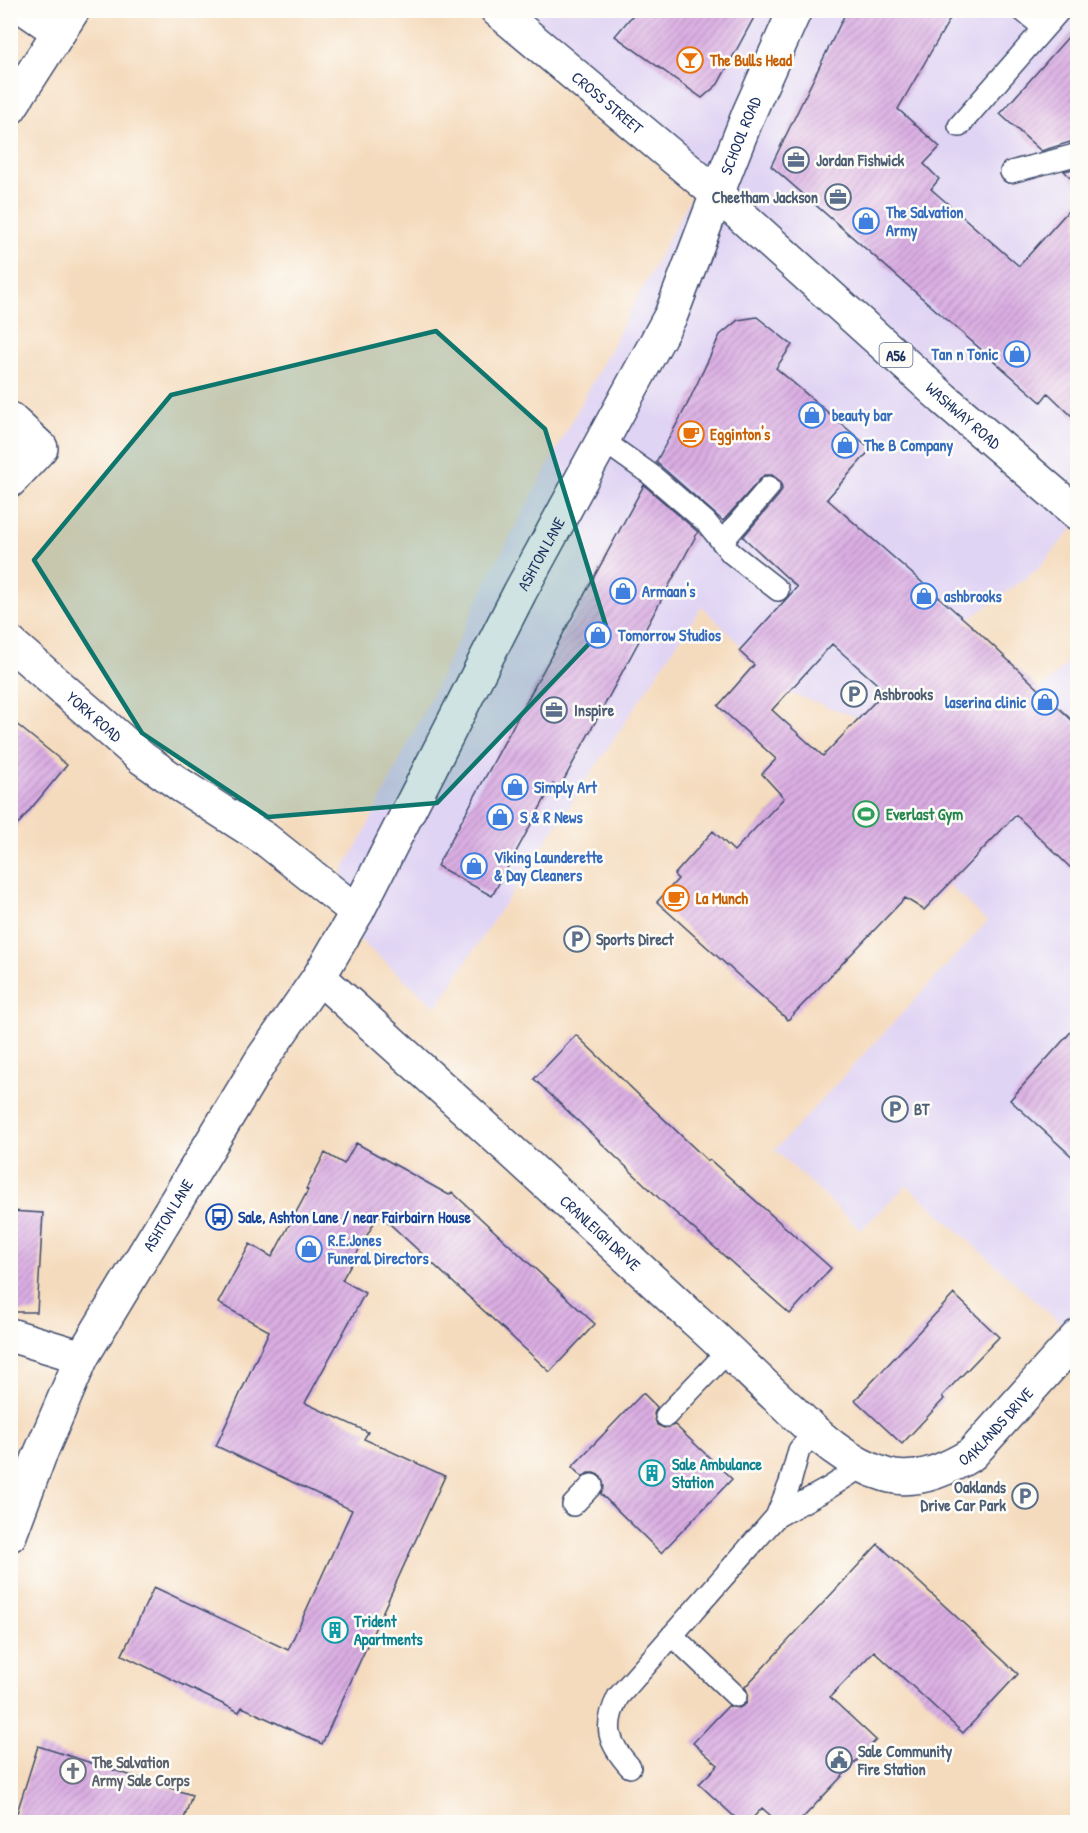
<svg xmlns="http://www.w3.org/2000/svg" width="1088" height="1833" font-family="'Patrick Hand',sans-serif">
<defs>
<pattern id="building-hatch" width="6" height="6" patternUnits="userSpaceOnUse" patternTransform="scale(1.5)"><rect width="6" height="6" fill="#dbaee3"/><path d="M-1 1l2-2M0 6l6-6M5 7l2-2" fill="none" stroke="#b18ebb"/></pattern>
</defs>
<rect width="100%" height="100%" fill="#fdfcf7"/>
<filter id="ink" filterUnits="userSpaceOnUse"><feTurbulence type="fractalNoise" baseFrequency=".0167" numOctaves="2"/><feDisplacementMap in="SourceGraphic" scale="12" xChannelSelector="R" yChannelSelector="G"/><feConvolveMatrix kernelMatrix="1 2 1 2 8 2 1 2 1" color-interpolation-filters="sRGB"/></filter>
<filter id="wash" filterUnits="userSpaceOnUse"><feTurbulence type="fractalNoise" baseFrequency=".008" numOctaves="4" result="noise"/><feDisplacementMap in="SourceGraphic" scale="24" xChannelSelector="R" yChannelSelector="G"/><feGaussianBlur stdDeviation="1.35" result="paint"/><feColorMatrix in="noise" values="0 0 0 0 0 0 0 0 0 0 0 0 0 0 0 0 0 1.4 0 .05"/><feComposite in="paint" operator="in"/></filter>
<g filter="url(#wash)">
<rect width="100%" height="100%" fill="#f5dbbe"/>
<path fill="#e0d4f4" d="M504,11H1077V523L1038,569L967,621L871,724L859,718L786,692L702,606L436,1007L335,918L344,867L360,842L494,567L700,180Z
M1077,652V1306L1061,1324L907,1185L861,1230L775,1150L987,922L949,885L980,852L951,786Z"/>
<g id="blocks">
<path fill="url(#building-hatch)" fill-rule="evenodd" d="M637,10H758L718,84L702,98L615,36Z
M847,10H955L898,109L940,147L924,164L939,179L931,189L1019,266L1077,201V421L1048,393L1041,402L771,166Z
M1077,27V140L1041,151L1000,114Z
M1077,168V184L1064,171Z
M757,317L792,345L776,368L871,449L827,499L973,627L1077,725V874L1016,815L924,910L905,898L788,1020L657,902L678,879L674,875L713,831L734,851L784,798L762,774L776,759L718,706L754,665L739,651L797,587L743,537L779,495L782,489L781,482L772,475H764L723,521L656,462L687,405L720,335L738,320ZM832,644L885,691L823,756L772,710Z
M644,485L698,532L560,787L553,784L492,896L437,866Z
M10,719L67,765L10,834Z
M1077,1025V1161L1010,1100Z
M576,1035L708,1161L710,1160L831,1268L790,1314L661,1200L534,1079Z
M356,1143L449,1195L452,1192L595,1324L550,1372L379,1214L342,1280L365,1293L305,1403L368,1432L364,1439L445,1476L322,1744L242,1707L239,1712L122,1655L154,1587L288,1650L352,1510L216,1446L269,1331L218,1303L250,1244L272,1257L308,1190L306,1189L325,1153L344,1164Z
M10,1211L43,1213L37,1312H10Z
M954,1294L999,1337L942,1396L944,1399L902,1444L855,1400Z
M643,1393L657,1407L654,1414L657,1425L664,1428L675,1425L732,1479L661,1553L601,1494L604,1487L601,1476L594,1473H588L582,1477L572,1467Z
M878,1544L1018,1674L963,1733L874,1651L830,1697L876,1740L799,1822H778L762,1808L749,1822H740L699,1784L718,1765L693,1743L728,1706L739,1708L746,1704L748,1693L745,1687Z
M38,1746L192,1795L183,1822H14Z"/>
</g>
</g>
<g filter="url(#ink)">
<use href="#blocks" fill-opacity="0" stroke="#3c496c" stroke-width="1.5"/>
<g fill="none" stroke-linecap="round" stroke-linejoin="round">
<g stroke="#3c496c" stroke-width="24">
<path id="service" d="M1022,10L1044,28
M959,126L1060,10
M1011,172L1075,155L1078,152
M602,440L650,474L706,522L731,553L778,590
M722,542L769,487
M666,1416L729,1350
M573,1505L592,1485
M776,1517L827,1489L863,1466
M672,1635L736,1696
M630,1767C608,1743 603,1727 618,1697L776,1517L790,1483L799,1450L815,1432"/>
</g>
<g stroke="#3c496c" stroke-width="36">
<g id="minor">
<path d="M27,10L59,32"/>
<path d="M10,108L73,10"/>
<path id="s1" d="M717,194L749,113L795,10"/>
<path d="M10,419L41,448L10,481"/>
<path id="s2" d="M10,643L142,758L182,786"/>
<path d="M10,1335L82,1357"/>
</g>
</g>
<g stroke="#3c496c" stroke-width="36">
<g id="secondary">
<path d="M182,786L265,839L357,912"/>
<path id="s3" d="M319,977C445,1090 570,1204 694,1319C727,1348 757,1380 790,1409C818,1436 848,1464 886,1475C916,1484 948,1469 972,1454L1078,1336"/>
<path id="s4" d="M10,1535L39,1457L82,1357L262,1059L319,977L357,912L520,592L671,315L717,194"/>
</g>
</g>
<g stroke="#3c496c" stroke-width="36">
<g id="trunk">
<path id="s5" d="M497,10L717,194L944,399L1078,514"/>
</g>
</g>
<use href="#service" stroke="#fff" stroke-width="21"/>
<use href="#minor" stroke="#fff" stroke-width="33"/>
<use href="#secondary" stroke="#fff" stroke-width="33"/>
<use href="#trunk" stroke="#fff" stroke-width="33"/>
</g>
</g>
<path fill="#0f766e" fill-opacity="0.2" stroke="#0f766e" stroke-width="4.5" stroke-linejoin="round" d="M436,331L545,429L606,626L437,803L268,817L142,733L34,560L171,395Z"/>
<defs>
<g id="bar-ring" transform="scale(1.35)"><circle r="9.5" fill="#fdfcf7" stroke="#e8710a" stroke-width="1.5"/><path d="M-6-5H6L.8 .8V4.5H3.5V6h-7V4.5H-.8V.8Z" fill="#e8710a"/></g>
<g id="office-ring" transform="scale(1.35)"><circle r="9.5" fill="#fdfcf7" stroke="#5c6f8a" stroke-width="1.5"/><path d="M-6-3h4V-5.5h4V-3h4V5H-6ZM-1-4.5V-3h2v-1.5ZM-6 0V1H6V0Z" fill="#5c6f8a"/></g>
<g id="shop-ring" transform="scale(1.35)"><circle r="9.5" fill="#fdfcf7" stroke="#3f7fe0" stroke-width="1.5"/><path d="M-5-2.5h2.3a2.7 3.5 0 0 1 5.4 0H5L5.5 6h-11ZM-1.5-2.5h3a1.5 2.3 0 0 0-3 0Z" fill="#3f7fe0"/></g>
<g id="cafe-ring" transform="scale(1.35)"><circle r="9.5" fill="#fdfcf7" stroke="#e8710a" stroke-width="1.5"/><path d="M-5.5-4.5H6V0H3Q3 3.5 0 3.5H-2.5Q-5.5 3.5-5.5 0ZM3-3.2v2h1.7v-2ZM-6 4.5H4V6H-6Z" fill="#e8710a"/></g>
<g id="parking-ring" transform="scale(1.35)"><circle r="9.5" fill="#fdfcf7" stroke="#5c6f8a" stroke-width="1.5"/><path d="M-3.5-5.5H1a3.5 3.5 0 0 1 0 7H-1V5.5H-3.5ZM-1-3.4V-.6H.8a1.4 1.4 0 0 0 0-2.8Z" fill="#5c6f8a"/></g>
<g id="stadium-ring" transform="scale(1.35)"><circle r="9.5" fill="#fdfcf7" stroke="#2e9e5b" stroke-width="1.5"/><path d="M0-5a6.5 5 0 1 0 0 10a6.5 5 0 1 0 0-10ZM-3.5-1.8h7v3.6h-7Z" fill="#2e9e5b"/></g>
<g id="bus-ring" transform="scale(1.35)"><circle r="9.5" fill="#fdfcf7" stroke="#1a4fb4" stroke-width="1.5"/><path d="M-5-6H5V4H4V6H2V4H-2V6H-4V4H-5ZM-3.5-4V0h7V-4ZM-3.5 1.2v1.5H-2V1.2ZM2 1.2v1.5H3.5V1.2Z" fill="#1a4fb4"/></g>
<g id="building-ring" transform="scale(1.35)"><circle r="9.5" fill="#fdfcf7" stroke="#0f9aa8" stroke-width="1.5"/><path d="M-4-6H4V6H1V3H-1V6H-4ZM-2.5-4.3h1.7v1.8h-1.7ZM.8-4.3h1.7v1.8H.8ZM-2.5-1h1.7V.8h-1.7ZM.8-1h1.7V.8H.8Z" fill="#0f9aa8"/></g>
<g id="civic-ring" transform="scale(1.35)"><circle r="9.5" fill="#fdfcf7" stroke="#5c6f8a" stroke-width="1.5"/><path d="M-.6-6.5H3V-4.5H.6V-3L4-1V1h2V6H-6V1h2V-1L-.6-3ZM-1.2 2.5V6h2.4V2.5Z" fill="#5c6f8a"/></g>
<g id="church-ring" transform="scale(1.35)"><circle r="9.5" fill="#fdfcf7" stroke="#6b7280" stroke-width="1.5"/><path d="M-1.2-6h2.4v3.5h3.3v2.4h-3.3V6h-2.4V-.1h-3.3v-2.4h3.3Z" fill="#6b7280"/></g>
</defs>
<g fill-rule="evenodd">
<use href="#bar-ring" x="690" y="60"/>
<use href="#office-ring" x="796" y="160"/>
<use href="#office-ring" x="838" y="197"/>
<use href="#shop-ring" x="866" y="221"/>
<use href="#shop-ring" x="1017" y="354"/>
<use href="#shop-ring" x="812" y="415"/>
<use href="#cafe-ring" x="691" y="434"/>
<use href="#shop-ring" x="845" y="445"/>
<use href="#shop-ring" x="623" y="591"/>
<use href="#shop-ring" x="924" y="596"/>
<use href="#shop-ring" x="598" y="635"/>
<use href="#parking-ring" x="854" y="694"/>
<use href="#shop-ring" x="1045" y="702"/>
<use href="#office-ring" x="554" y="710"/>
<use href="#shop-ring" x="515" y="787"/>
<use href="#stadium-ring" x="866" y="814"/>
<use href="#shop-ring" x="500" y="817"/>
<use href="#shop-ring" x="474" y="866"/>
<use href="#cafe-ring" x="676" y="898"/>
<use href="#parking-ring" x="577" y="939"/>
<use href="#parking-ring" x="895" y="1109"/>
<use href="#bus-ring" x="219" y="1217"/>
<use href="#shop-ring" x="309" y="1249"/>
<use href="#building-ring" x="652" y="1473"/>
<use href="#parking-ring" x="1025" y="1496"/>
<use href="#building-ring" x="335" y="1630"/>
<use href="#civic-ring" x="839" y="1760"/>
<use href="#church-ring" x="73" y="1771"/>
</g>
<g text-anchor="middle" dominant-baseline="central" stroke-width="5" stroke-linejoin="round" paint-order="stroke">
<rect fill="#fdfcf7" stroke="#5f6c8c" stroke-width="1.5" x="879.5" y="343" width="33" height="24" rx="4.5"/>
<g font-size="15" font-weight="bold" fill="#1b2f5e">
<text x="896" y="355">A56</text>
</g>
<g font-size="16" font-weight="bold" fill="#c56008" stroke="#fdfcf7" text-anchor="start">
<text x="710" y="60">The Bulls Head</text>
<text x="710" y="434">Egginton's</text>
<text x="696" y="898">La Munch</text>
</g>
<g font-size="16" fill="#1b2f5e" stroke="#fdfcf7">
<text stroke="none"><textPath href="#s5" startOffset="144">CROSS STREET</textPath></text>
<text stroke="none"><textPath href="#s1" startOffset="63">SCHOOL ROAD</textPath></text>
<text stroke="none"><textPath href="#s5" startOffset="618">WASHWAY ROAD</textPath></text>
<text stroke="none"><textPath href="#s4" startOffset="1118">ASHTON LANE</textPath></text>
<text stroke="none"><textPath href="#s2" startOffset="112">YORK ROAD</textPath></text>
<text stroke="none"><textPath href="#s4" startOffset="358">ASHTON LANE</textPath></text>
<text stroke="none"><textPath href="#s3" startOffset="380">CRANLEIGH DRIVE</textPath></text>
<text stroke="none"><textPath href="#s3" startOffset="884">OAKLANDS DRIVE</textPath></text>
</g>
<g font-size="16" font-weight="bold" fill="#4e5e75" stroke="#fdfcf7" text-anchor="start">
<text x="816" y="160">Jordan Fishwick</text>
<text x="818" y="197" text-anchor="end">Cheetham Jackson</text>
<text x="874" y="694">Ashbrooks</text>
<text x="574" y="710">Inspire</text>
<text x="596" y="939">Sports Direct</text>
<text x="914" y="1109">BT</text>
<text x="1006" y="1487" text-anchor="end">Oaklands<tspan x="1006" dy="18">Drive Car Park</tspan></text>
<text x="858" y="1751">Sale Community<tspan x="858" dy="18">Fire Station</tspan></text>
</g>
<g font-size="16" font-weight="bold" fill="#366cbe" stroke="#fdfcf7" text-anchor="start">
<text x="886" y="212">The Salvation<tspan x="886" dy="18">Army</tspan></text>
<text x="998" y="354" text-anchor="end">Tan n Tonic</text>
<text x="832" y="415">beauty bar</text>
<text x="864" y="445">The B Company</text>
<text x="642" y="591">Armaan's</text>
<text x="944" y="596">ashbrooks</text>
<text x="618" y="635">Tomorrow Studios</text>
<text x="1026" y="702" text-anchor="end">laserina clinic</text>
<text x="534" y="787">Simply Art</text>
<text x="520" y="817">S &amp; R News</text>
<text x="494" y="857">Viking Launderette<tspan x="494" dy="18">&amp; Day Cleaners</tspan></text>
<text x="328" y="1240">R.E.Jones<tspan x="328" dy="18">Funeral Directors</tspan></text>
</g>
<g font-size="16" font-weight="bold" fill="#27864d" stroke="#fdfcf7" text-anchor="start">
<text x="886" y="814">Everlast Gym</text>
</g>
<g font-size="16" font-weight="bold" fill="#164399" stroke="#fdfcf7" text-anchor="start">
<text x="238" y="1217">Sale, Ashton Lane / near Fairbairn House</text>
</g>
<g font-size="16" font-weight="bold" fill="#0d838f" stroke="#fdfcf7" text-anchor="start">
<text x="672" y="1464">Sale Ambulance<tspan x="672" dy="18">Station</tspan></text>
<text x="354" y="1621">Trident<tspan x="354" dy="18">Apartments</tspan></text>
</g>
<g font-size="16" font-weight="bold" fill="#5b616d" stroke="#fdfcf7" text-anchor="start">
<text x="92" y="1762">The Salvation<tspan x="92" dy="18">Army Sale Corps</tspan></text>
</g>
</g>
<rect width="1088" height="1833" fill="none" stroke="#fdfcf7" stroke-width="36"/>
</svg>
